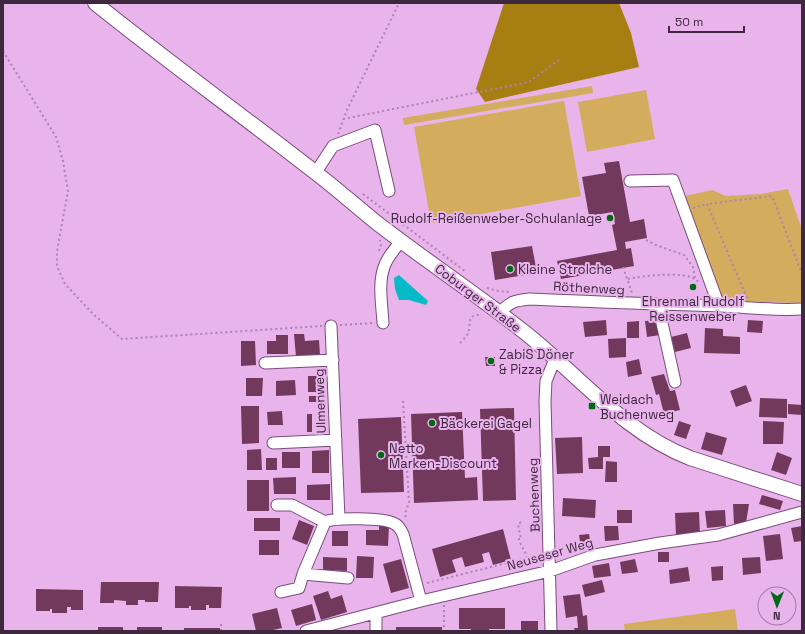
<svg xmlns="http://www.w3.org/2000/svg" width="805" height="634" font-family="'Space Grotesk',sans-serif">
<rect width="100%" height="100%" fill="#e8b4eb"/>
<path fill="#d3ad5d" d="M592,86L593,93L404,125L403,118Z
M646,90L655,139L587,152L578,102Z
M564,101L581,196L431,223L414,127Z
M788,189L802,230V303L723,301L685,196L712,190L726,196L761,194Z
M735,609L738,631H625L624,624Z"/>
<path fill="#a77e12" d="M504,3H619L631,33L639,67L485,102L476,89Z"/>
<path fill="#08bac8" d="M399,275L428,301L426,305L409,300H399L395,289L394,278Z"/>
<path fill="#73395c" d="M619,161L630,222L644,219L647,238L625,242L626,249L631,248L634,266L561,279L557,261L617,250L612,225L615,224L613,212L589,216L582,177L606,173L604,163Z
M532,246L537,273L495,280L491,252Z
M606,320L607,335L585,337L583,322Z
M659,320L660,335L647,337L645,321Z
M748,320L763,321L762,333L747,332Z
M639,321V338H627V322Z
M705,328L723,329V336L740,337V354L704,353Z
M687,333L691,348L675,352L671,337Z
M294,334H304L305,341L319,340L320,355L296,357Z
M276,335H288V354H267V341H276Z
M626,338V357L609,358L608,339Z
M241,341H255L256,365L241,366Z
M485,357H495V366H486Z
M639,359L642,374L628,377L626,362Z
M664,374L670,391L675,390L680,410L664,414L659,394L656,395L651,377Z
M308,376H319V392H308Z
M246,378H263L262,396H246Z
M295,380L296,395L276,396V381Z
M746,385L752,401L736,407L730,391Z
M309,396H319V402H309Z
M760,398L787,399V418L759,417Z
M788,404L802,405V415L788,414Z
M241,406H259V443L242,444Z
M514,408L516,500L483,501L480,409Z
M282,411L283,425H268L267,412Z
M462,412L465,478L477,477L478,500L414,503L411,414Z
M307,414H312V432H307Z
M401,417L404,492L361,493L358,419Z
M679,421L691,425L686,439L674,435Z
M763,421L784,422L783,444H763Z
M706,432L727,438L722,455L701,449Z
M582,437L583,473L557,474L555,438Z
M598,446H610V457H603V469H589L588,458L598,457Z
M261,449L262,470H247V450Z
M329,450V473H312V451Z
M282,452H300V468H282Z
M777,452L792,458L786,475L771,470Z
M266,458H277V470H266Z
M606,461L617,462V482H605Z
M296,477V494H274L273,478Z
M247,480H269V511H247Z
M330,484V500H307V485Z
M762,495L783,501L780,510L759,504Z
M563,498L596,500L595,518L562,516Z
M733,504H749L746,523L734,524Z
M617,510H632V523H617Z
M725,510L726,526L707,528L705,511Z
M699,512L700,535L676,536L675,513Z
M254,518H280V531H254Z
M299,520L314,526L307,545L292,539Z
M379,526H389L388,546L366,545V530H379Z
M604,526H618L619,540L605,541Z
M802,526V541L794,542L791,528Z
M503,529L511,560L493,565L489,552L482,554L484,562L465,567L462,557L452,560L456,572L440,577L432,549Z
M332,531H348V546H332Z
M589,534L591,546L581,548L579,535Z
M780,534L783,559L766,561L763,536Z
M259,540H279V555H259Z
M658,552H669V562H658Z
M357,556L374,557L373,578H356Z
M323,557L347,558V571L323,570Z
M760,557L761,573L743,575L742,558Z
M401,559L409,588L391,593L383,564Z
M635,559L638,572L622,574L620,562Z
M609,563L611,576L594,578L592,566Z
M723,566V580L712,581L711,567Z
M688,567L690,581L670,584L669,570Z
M602,580L605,592L585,597L582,585Z
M101,582H159L158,602H145V600H138V605H126V601L114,600V603H100Z
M175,586L222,587L221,608H209V605H206V610H191V606H189V608H175Z
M36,589L83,590V610H71V607H67V613H52V609H50V611H36Z
M328,591L331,599L342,595L347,612L321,620L313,596Z
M580,594L583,616L587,615L588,631H575L574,628H578L577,616L566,618L563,596Z
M312,604L316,620L296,626L291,610Z
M277,608L282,628L269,631H256L252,614Z
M459,608H505V629H489V631H471V629H459Z
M521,621H538V631H521Z
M98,627H123V631H98Z
M137,627H162V631H137Z
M396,627H442V631H396Z
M184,628H220V631H184Z"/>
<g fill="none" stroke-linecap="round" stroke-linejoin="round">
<g stroke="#7a4c7d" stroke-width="13">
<path id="minor" d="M316,172L333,146L375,130L389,191
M630,181L673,180L719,306
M658,305L675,382
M499,313C512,301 513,301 530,299C593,302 657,304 720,306C747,307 775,311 802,309
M383,323C382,305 378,284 384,267C387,257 395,249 401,241
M331,326L339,519
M265,363L333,360
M273,443L336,440
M277,505H292L325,522
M303,574L348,578
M281,592L299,588L303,574L325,522C334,517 384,518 393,523C399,525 400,529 403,534L421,601
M376,613V631
M306,631L421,601L550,571L595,555L660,543L718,535L802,512
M551,631L545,401L546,381L555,359"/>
</g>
<g stroke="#7a4c7d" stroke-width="16">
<path id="major" d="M95,3C167,61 243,116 316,173C337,189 357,207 377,223C425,260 476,294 523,331C578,374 623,432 690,458L802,494"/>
</g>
<path stroke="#ac83af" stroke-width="2" stroke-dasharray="2 3" stroke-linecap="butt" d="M3,51L56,137L63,161L68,191L57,251V266L65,284L93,314L122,339L322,326
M343,119L529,82L560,59
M338,134L347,110L399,3
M363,194L466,272
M693,208L707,204
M646,240L656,245L684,255L693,267L695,279
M379,251L381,245L380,240
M623,267L632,293
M628,279C642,276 683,271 695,279C697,280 698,282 700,284
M487,288L498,291L510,292
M747,298L707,204L772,196L802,274
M340,325L374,323
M460,343C462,341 465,338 467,335C473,325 464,314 482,315
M403,401L409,502L405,514L406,519
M521,522L518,524L521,539H519C521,547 525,551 528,558
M427,583L539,555
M444,605V631
M221,631V621"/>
<use href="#minor" stroke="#fff" stroke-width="11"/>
<use href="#major" stroke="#fff" stroke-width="14"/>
</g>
<g fill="#016916" stroke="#e8b4eb" stroke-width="1.5">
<circle cx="610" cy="218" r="4"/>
<circle cx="510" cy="269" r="4"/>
<circle cx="693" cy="287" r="4"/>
<circle cx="491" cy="361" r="4"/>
<rect x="588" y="402" width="8" height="8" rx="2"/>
<circle cx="432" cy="423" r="4"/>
<circle cx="381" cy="455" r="4"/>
</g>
<g text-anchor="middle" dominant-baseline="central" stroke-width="4" stroke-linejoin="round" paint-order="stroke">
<g font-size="13" fill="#3d283e" stroke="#e8b4eb" text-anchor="start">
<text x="602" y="218" text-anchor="end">Rudolf-Reißenweber-Schulanlage</text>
<text x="518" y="269">Kleine Strolche</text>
<text x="693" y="301" text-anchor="middle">Ehrenmal Rudolf<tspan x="693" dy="15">Reissenweber</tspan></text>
<text x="499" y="354">ZabiS Döner<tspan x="499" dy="15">&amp; Pizza</tspan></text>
<text x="600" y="399">Weidach<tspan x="600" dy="15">Buchenweg</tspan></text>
<text x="440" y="423">Bäckerei Gagel</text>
<text x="389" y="448">Netto<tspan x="389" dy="15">Marken-Discount</tspan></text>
</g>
<g font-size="13" fill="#3d283e" stroke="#e8b4eb">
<text transform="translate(589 288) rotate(3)">Röthenweg</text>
<text transform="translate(478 298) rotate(37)">Coburger Straße</text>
<text transform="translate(320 401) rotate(-92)">Ulmenweg</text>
<text transform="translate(534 495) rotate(-92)">Buchenweg</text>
<text transform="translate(550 554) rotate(-16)">Neuseser Weg</text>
</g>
</g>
<rect width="805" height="634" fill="none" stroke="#3d283e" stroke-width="8"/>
<g transform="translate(777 606) rotate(181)"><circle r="19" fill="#e8b4eb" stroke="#a47ca6"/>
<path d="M0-3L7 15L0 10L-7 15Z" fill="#016916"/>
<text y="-6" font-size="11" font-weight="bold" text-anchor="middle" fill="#3d283e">N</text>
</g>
<path d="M669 26v6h75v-6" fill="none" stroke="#3d283e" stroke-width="2"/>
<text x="675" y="26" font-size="12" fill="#3d283e" stroke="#e8b4eb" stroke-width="3" paint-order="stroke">50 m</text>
</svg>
